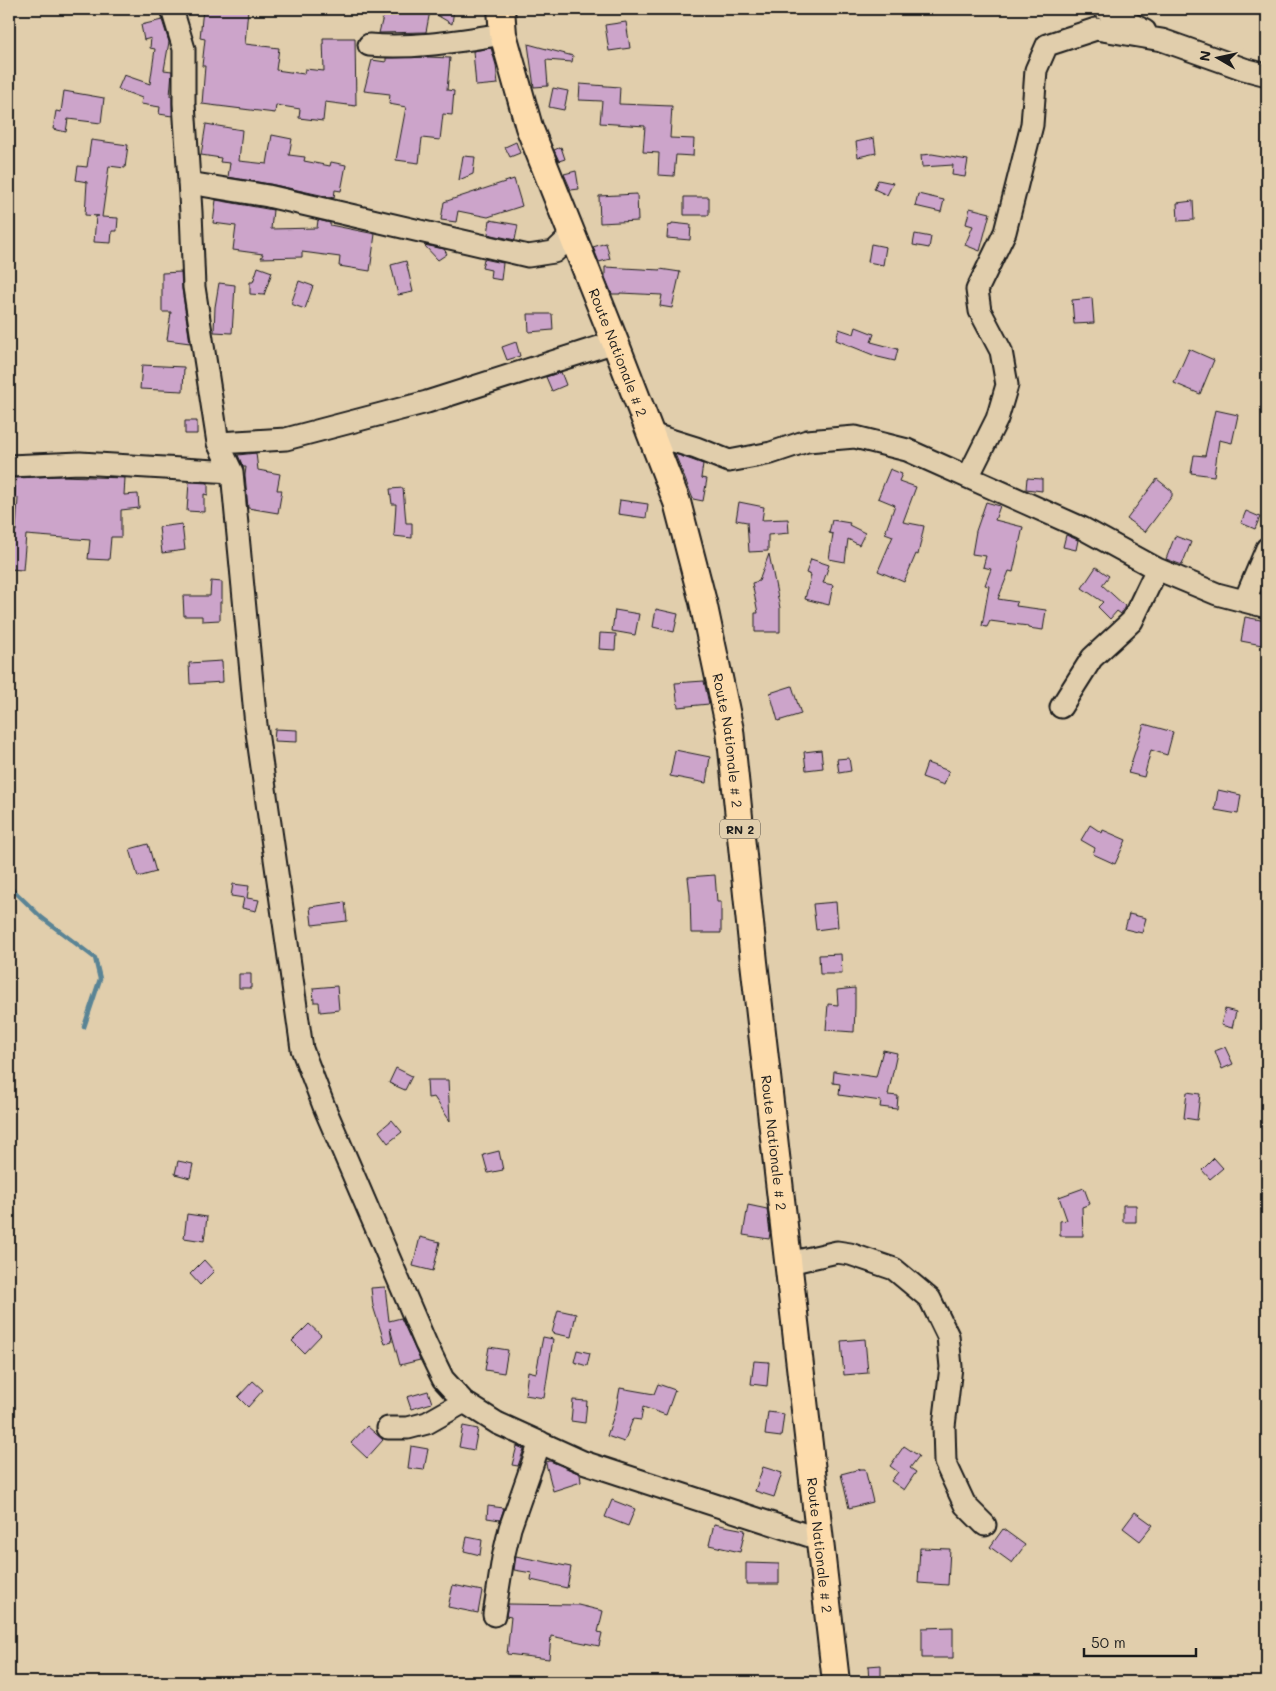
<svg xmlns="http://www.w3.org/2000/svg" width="1276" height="1691" font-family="Mali,sans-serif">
<rect width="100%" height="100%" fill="#e1ceac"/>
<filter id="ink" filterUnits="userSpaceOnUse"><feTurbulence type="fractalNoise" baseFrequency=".02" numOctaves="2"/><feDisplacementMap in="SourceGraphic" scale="10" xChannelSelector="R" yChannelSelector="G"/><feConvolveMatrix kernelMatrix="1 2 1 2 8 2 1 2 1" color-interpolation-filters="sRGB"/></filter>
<g filter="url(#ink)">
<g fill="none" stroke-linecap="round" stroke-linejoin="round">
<path stroke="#5a8495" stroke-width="4.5" d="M9,886L41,917L95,958L100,979L84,1027"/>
</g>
<path fill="#cca4ca" stroke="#1c1c1c" d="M203,9H248L245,44L279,48L276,70L304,74L305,69L324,71L323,38H355L356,106L325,102L323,121L299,118L300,109L276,105L275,113L202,104L205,66H202L205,39L200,38Z
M385,9H454L452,24L430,11L426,32L379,33Z
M162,20L169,42L164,70L172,71L170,96H172V116L159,114L160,107L141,104L142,98L118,89L124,75L150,84L155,49L150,48L151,38L144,40L141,25Z
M626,22L630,48L609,51L605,25Z
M528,44L573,56L572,62L546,60L548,86L534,87Z
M491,48L496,65L498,84L476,86L473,51Z
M429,57L450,58L447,90L454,91L452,115L443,114L440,140L422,138L419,163L396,160L406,107L389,104L390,94L364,91L372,60L386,62V58Z
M580,84L620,87L619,104L672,106L670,138L694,139L693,156L676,155L674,176L658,175L659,153L643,152L645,126L600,123L602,101L579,100Z
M553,88L568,91L564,110L549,107Z
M64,91L104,98L101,123L68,119L66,132L53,129L56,111L61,112Z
M206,124L242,130L239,161L267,164L272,135L292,139L289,155L305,157L304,161L330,166L331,162L346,165L341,191L335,190L334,198L270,184L228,177L230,163L220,162L221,158L201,155Z
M874,138L876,153L858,157L856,142Z
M91,140L128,145L125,168L109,166L102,217L118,218L117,231H112L111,243L94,242L96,216H99L85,215L87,182L76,180L78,166L87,167Z
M516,142L520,153L510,157L505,147Z
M561,147L565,159L559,161L554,150Z
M932,154L968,160L965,177L952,175L953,165L922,167L921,155Z
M463,156L475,157L473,174L459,180Z
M576,171L579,189L571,190L564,174Z
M514,179L522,206L488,217L458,211L456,222L441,220L444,202Z
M878,180L893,183L887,195L874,189Z
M637,194L638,221L600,223L599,196Z
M918,194L944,200L941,212L915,206Z
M684,197H709V215H684Z
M216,200L273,210L271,229L317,228L318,220L330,223V225L375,234L370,271L339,266L340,257L302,252V257L261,258L263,254L233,250L236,226L213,223Z
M1193,201L1194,220L1178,221L1177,203Z
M970,208L990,213L980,251L965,245L973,226L966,224Z
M490,220L518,225L515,240L488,234Z
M672,223L691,225L690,240L667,238L668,226L672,225Z
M915,234L931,237L929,248L913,245Z
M606,243L610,259L599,262L593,247Z
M871,244L886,247L883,265L868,262Z
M424,245L444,249L447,254L438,260Z
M484,259L503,263L501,280L490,278L491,270L482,268Z
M406,261L413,292L398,295L391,265Z
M258,267L272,272L264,295L250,294V282H253Z
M605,267L660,270V269L680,272L672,308L660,306L662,295L620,293V294H612L605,277Z
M181,272L182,289L190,343L167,340L171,312H162V273Z
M299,281L313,286L305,309L291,304Z
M219,283L235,285L232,333L214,332L215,307Z
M1092,298L1094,323L1074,324L1072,300Z
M528,314H552L553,330L529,332Z
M856,327L874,334L871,342L898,349L895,361L878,357L836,340L839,329L854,334Z
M516,342L520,356L507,360L502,347Z
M1189,349L1214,360L1200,394L1174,383Z
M142,365L184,367L183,391L140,389Z
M561,372L566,385L552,391L546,377Z
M1215,410L1238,415L1232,443L1219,440L1214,476L1191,473L1194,455L1205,456Z
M185,421H197V434H185Z
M256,453L258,470L280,474L277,490H282L278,513L248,508L245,475L246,467H243L238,455Z
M675,454L703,464L701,478L707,479L703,501L693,499Z
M890,469L902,474L899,481L916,487L903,522L924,526L918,555L916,554L904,582L878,571L893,536L885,533L895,505L878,498Z
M61,476L125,478L124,495L138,494L139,508L121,510V537H111L109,560L88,559L90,540L26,535L23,570L9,569V530L16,531L18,498H15L16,478Z
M1027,478L1042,479V491L1026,489Z
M1157,479L1172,491V496L1145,532L1127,519Z
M189,482L208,483V495L204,494V512L187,511Z
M403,488L406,523H412V538L394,536L396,504H392L390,489Z
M620,500L648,504L646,518L618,514Z
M739,502L764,507L762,520L788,519L789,533L768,535V551L749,552L747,522L736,520Z
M986,502L1000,506L995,520L1023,527L1013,572L1009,571L998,599L1017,602L1016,606L1046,610L1043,630L1028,628V626L990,621L987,627L982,626L989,586L985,585L991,569L983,567L986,556L972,554L976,531Z
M1246,511L1260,517L1255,529L1241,523Z
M832,520L850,523L849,525L865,533L859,545L848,539L845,562L829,559L833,534L829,533Z
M182,524L185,550L162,553L159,527Z
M1066,535L1078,540L1076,550L1063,547Z
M1175,536L1191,542L1182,565L1166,559Z
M769,554L780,608V632H755V613H758L752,583L759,581Z
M811,559L829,565L823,583L833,585L829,605L805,599L811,575L806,573Z
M1096,567L1109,576L1102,585L1125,606L1121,614L1117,611L1110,619L1098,607L1103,602L1082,588Z
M211,581L222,582V602H220V620L202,621V616H184L183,596H210Z
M656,609L678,614L674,632L653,627Z
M615,610L639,614L635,635L612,631Z
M1245,617L1266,621L1262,645L1241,641Z
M600,633L616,634L615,650L599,649Z
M222,661L223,682L190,684L189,663Z
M704,681L709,704L678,707L675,683Z
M792,686L801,714L778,721L770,693Z
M1144,724L1173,732L1167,755L1151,750L1144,777L1128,773Z
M275,729L297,730V742L274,741Z
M675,750L710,757L706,783L670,776Z
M821,750L823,768L806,770L804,752Z
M849,758L851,771L839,773L837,759Z
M927,763L949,771L944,785L922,777Z
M1218,790L1241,795L1238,814L1215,810Z
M1090,825L1102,833L1103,830L1126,840L1115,864L1093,854L1095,848L1081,840Z
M148,844L156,872L138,877L130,849Z
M715,875L717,902H721V933H691L690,895L688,877Z
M233,884L249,886L247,898L259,900L256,911L242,908L244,898L231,896Z
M345,902L347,921L312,925L310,907Z
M836,902L838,927L816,930L813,904Z
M1129,914L1146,918L1142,933L1125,929Z
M841,954L842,974H820L819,955Z
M239,974H251V988H239Z
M337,986L339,1010L320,1012L319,1002H314L313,988Z
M855,988V1008L854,1032L826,1030L828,1004L838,1005L837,990Z
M1225,1009L1236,1012L1232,1028L1221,1025Z
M1225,1047L1233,1064L1222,1069L1215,1051Z
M883,1050L897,1053L888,1095L898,1096L897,1109L880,1107L881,1101L839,1095L840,1084L833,1083L834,1071L876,1077Z
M396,1068L412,1076L405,1090L389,1083Z
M427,1080H448L450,1121L434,1097L428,1098Z
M1187,1092L1200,1094L1197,1120L1184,1118Z
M392,1120L402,1132L388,1143L379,1131Z
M499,1151L503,1170L488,1173L483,1155Z
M1214,1158L1223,1168L1210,1179L1202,1170Z
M178,1161L193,1164L190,1178L175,1174Z
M1084,1188L1090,1204L1082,1207L1083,1236H1060V1221L1067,1220L1059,1197Z
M748,1205L767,1209L770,1233L769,1239L743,1235Z
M1123,1205H1136V1222H1123Z
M187,1214L207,1217L204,1241L184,1238Z
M420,1237L440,1242L433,1271L413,1266Z
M204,1260L214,1271L200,1285L190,1274Z
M385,1287L389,1321L401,1318L420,1360L400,1365L390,1328L392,1342L385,1344L373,1306L371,1288Z
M558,1310L576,1314L571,1337L552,1333Z
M309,1324L321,1335L304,1353L292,1341Z
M543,1337L553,1339L544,1398L525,1395L528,1371L536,1373Z
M865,1339L868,1373L844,1375L841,1341Z
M489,1347L508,1350L504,1373L485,1370Z
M577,1350L590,1353L587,1366L574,1362Z
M754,1361L769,1362L767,1386L751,1384Z
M253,1381L263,1390L248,1407L238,1397Z
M658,1384L675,1390L666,1415L643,1407L641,1420L633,1419L624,1442L607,1436L616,1409L620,1388L654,1394Z
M428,1391L432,1403L411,1409L407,1397Z
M573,1400L587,1401L585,1423L571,1421Z
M768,1412L784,1414L781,1437L765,1435Z
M367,1426L383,1440L367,1458L351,1443Z
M463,1426L478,1429L474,1450L459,1447Z
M411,1446L428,1449L424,1470L408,1468Z
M517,1446L524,1449L518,1466L512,1465Z
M904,1446L919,1456L910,1468L916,1472L904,1490L891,1481L898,1472L890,1466Z
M550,1461L580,1474L581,1482L553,1491L546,1464V1462Z
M763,1467L782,1473L774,1497L755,1491Z
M860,1469H865L873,1502L849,1508L841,1474Z
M612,1500L635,1509L628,1526L605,1517Z
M488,1506L504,1508L500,1520L487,1518Z
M1135,1512L1153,1525L1140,1541L1123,1528Z
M714,1524L745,1530L740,1552L709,1545Z
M1003,1529L1025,1545L1012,1563L990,1547Z
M467,1537L482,1540L480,1555L464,1551Z
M920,1548L950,1549L948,1585L918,1583Z
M516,1556L571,1567L567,1588L531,1580L532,1573L514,1570Z
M746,1563L779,1564V1584H746Z
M453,1585L482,1591L478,1613L448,1607Z
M508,1604L578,1605L603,1611L598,1632L602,1633L599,1646L551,1636L549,1659L507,1654L511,1617L506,1616Z
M953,1627V1658H922V1628Z
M881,1665V1682H869L868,1666Z"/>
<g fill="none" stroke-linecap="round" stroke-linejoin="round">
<g stroke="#1c1c1c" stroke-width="25">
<path id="minor" d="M172,9L184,49V103L191,212L194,287L218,443L232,472L256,725L302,1049L325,1109L426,1344L443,1379L464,1402L497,1423L583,1462L819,1539
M1104,9L1145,31
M369,45C414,49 458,41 503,34
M189,183L268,196L528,256L554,252L572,235
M651,434L696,448L729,461L771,453L807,441L855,437L907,450L1082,528L1157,569L1217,594L1267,607
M218,443L286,439L427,402L615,342
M9,466L80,463L232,472
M968,477L997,419L1007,385L1001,351L980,311L977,290L1005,232L1032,125L1036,70L1047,45L1096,29L1162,40L1244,69L1267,75
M1245,600L1267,548
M1061,707L1092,658L1132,621L1157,569
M789,1263L837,1252L850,1254L894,1269L930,1299L948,1336L951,1367L944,1426L945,1462L965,1505L985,1525
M388,1428H408L427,1423L464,1402
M494,1615L503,1558L510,1528L540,1442"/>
</g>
<g stroke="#1c1c1c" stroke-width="30">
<g id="major">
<path id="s1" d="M501,9L503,34L529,127L615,342L677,502L703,602L730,730L754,962L836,1682"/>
</g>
</g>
<use href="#minor" stroke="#e1ceac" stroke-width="21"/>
<use href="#major" stroke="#fddcac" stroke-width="26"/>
</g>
</g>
<g text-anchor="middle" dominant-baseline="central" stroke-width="5" stroke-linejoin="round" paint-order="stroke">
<rect fill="#e1ceac" stroke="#575147" stroke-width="1" x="720" y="819.5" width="40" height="19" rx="4"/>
<g font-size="12" font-weight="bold" fill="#1c1c1c">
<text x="740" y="829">RN 2</text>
</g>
<g font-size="14" fill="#1c1c1c" stroke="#e1ceac">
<text stroke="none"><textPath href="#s1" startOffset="364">Route Nationale # 2</textPath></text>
<text stroke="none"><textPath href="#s1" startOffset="769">Route Nationale # 2</textPath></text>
<text stroke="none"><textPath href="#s1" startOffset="1174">Route Nationale # 2</textPath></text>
<text stroke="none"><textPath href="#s1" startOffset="1579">Route Nationale # 2</textPath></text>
</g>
</g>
<rect width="1276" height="1691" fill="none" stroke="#e1ceac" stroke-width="30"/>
<rect x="15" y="15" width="1246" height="1661" fill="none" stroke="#1c1c1c" stroke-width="2" filter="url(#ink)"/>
<g transform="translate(1218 58) rotate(279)" stroke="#e1ceac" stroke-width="4" paint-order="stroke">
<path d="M0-4L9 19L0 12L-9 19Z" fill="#1c1c1c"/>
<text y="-8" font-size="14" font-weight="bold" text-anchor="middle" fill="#1c1c1c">N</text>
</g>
<path d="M1084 1648v8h112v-8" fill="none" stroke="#1c1c1c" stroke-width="2.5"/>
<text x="1091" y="1648" font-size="15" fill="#1c1c1c" stroke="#e1ceac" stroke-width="4" paint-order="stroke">50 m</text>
</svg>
